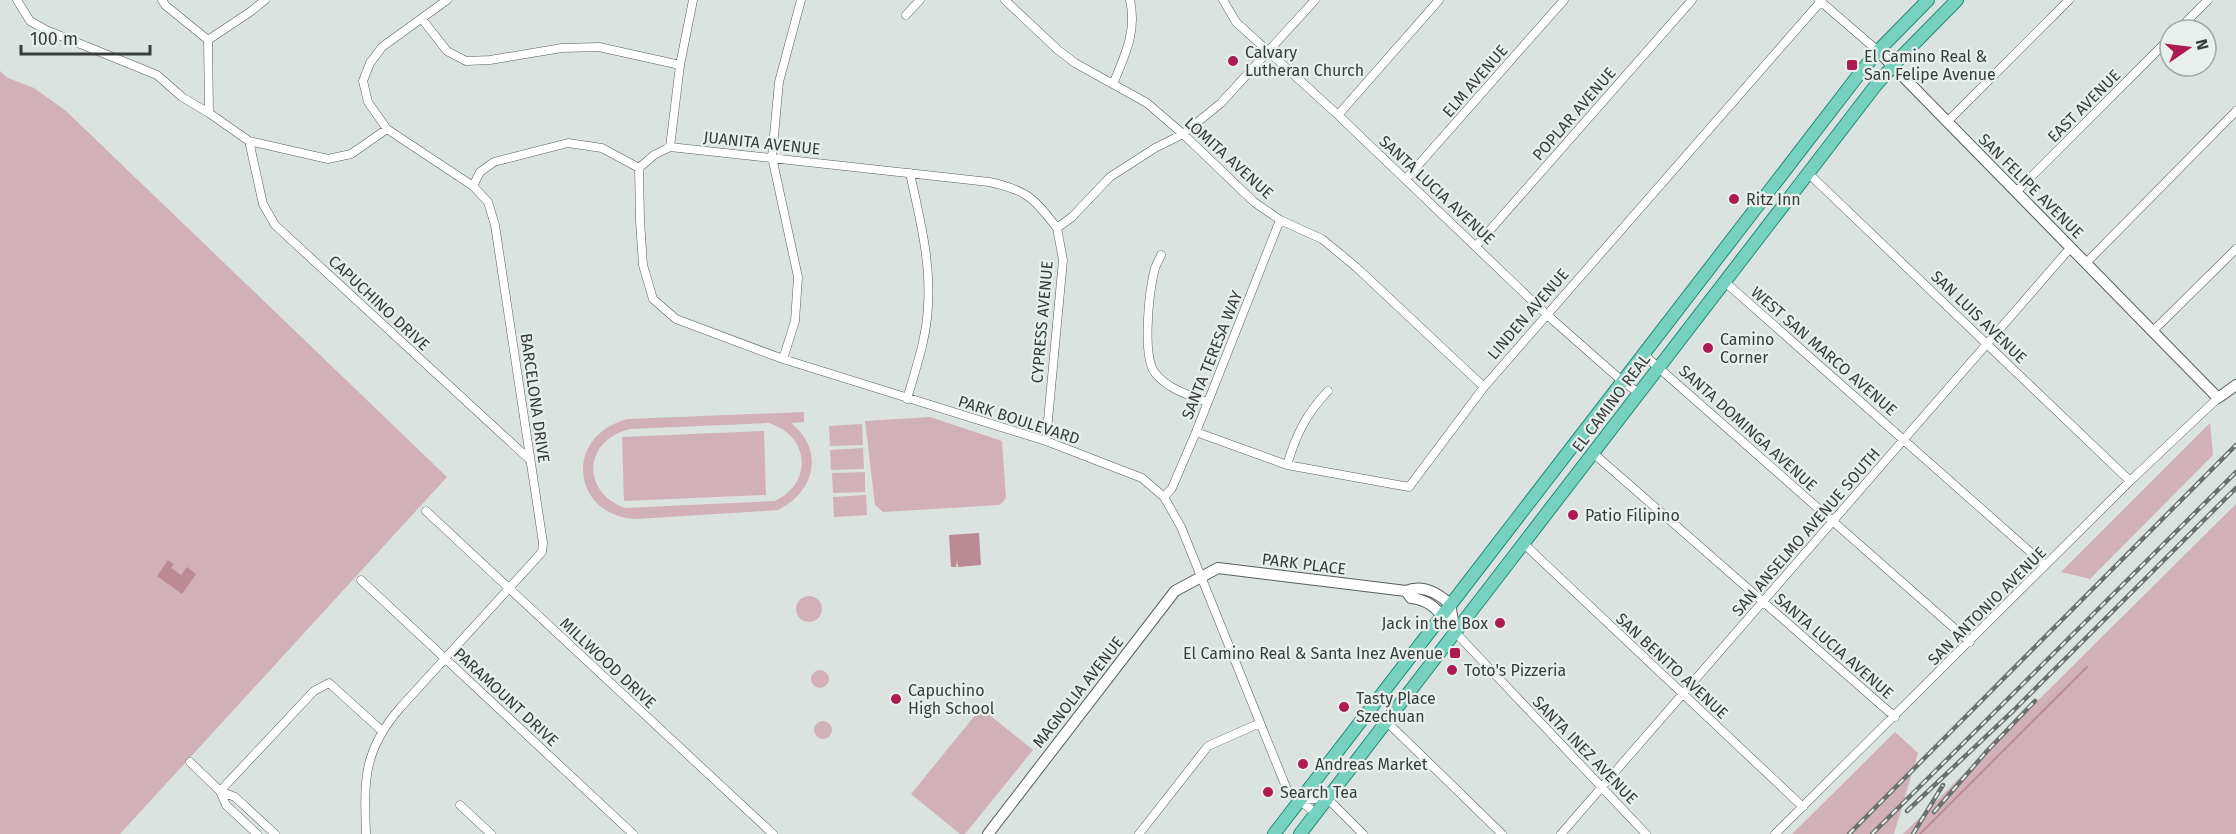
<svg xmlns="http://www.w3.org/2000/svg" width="2236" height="834" font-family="'Fira Sans',sans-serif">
<rect width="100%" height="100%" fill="#dae3e0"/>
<path fill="#d1b1b7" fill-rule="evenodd" d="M0,71L8,78L34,88L65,110L447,477L120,834H0Z
M804,412V422L791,423C825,450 815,492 778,510L636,519C571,516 563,435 628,419ZM769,423C810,436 813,483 775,501L625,508C580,491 584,440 630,429Z
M930,417L1002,441L1006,498L1000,505L883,512L875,505L865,421Z
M2210,423L2213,455L2090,579L2061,572Z
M862,424L863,445L830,446L829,426Z
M764,431L766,495L624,501L622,437Z
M863,448L864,469L831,470L830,450Z
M865,472V492L833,493L832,473Z
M866,495L867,515L834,517L833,497Z
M2236,504V834H1903Z
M796 609a13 13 0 1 1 26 0a13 13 0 1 1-26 0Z
M811 679a9 9 0 1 1 18 0a9 9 0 1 1-18 0Z
M981,708L1033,750L965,834H960L911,794Z
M814 730a9 9 0 1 1 18 0a9 9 0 1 1-18 0Z
M1895,732L1918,753L1894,834H1792Z"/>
<path fill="#bb8a94" d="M979,533L981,565L958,567L957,560L956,567H951L949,535Z
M168,560L174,564L171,568L181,575L187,567L196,574L182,594L157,576Z"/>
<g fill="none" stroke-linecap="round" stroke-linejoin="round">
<path stroke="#bb8a94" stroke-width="2" d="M1920,834L2087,667"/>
<g stroke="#575f5d" stroke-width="9">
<path id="street" d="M17,0L30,21L46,30L157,75L182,97L209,113L249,141L328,159L351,154L387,129
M162,0L165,5L208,40L209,113
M1005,0L1058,50L1075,63L1147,103L1183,134L1254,202L1280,220L1322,239L1356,267L1484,387
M1223,0L1236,22L1338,115L1546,314L1622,381L1639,393
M1819,0L1878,51
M906,15L920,0
M422,19L447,51L466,61L490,60L562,48L599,47L680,65
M2178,30L2208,0
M208,40L250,12L265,0
M1113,84C1125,55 1137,32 1130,0
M1338,115L1439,0
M1947,122L2069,0
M249,141L263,204L275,225L530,460
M670,147L680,65L693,0
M639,168L640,221L643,265L653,299L676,319L783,359L1046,441L1142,478L1164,497L1181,527L1288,792L1316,813
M1808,173L2130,481
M1406,179L1564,0
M473,186L480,172L494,162L568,143L602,148L639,168L654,155L670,147L989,182C1027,190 1034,198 1057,228
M2016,192L2170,38
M1476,246L1692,0
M1161,255C1159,260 1155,266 1154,272C1149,293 1142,356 1155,373C1168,389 1188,395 1207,402
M2086,263L2236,111
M1725,282L2045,565
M2153,331L2236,249
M1643,354L1970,642
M783,359L795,321L798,277L772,157L779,82L801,0
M907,399C916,368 927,337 928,305C931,260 919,216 910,173
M1196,432L1287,465L1409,487L1484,387L1822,0
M1046,441L1063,260L1057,228L1072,217L1110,177L1155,148L1183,134L1221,103L1315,0
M1593,453L1895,717
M1287,465C1296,435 1306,414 1328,391
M1164,497L1172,488L1196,432L1280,220
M426,511L773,834
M1523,543L1803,807
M361,580L633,834
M1455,632L1646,834
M1387,722L1502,834
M190,762L220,791L235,797L275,834
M220,791L314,691L329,683L382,731
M220,791L226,805L257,834
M1300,800L1327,798L1363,834
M460,805L491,834
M366,834C364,780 363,751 400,708L542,552L543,543L495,225L488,202L473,186L387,129L368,102L363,81L370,63L382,47L447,0
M1139,834L1208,746L1260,723
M1561,834L2071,247
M1775,834L2130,481L2218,398"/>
</g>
<g stroke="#575f5d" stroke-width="12">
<path id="secondary" d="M1878,51L2218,398L2236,385
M1406,591L1411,598C1429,600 1436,608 1447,622
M988,834L1175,591L1218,568L1406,591C1422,584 1438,593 1450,604L1455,632"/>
</g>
<g stroke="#248a74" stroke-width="14">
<path id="primary" d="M1274,834L1860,73L1878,51L1928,0
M1300,834L1876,85L1901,57L1957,0"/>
</g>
<use href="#street" stroke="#fff" stroke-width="8"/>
<use href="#secondary" stroke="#fff" stroke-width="10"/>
<use href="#primary" stroke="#76d2be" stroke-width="12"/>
<g stroke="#6a706e" stroke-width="4.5">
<path id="rail" d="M1907,811L2014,710L2236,488
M1934,812L1987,751L2035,701
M1849,834L2236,445
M1872,834L2236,472
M1913,834L1943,785"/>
</g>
<use href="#rail" stroke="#e7f0ed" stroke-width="2" stroke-dasharray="7" stroke-linecap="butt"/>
</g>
<g fill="#ac1c53" stroke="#e7f0ed" stroke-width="2">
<circle cx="1233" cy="61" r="6"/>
<rect x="1846" y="59" width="12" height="12" rx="3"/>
<circle cx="1734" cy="199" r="6"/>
<circle cx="1708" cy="348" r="6"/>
<circle cx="1573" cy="515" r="6"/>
<circle cx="1500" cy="623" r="6"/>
<rect x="1449" y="647" width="12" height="12" rx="3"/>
<circle cx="1452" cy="670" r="6"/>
<circle cx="896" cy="699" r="6"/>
<circle cx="1344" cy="707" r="6"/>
<circle cx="1303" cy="764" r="6"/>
<circle cx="1268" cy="792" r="6"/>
</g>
<g text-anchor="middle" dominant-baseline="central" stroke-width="4.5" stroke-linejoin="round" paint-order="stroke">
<g font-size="16" fill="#383c3b" stroke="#e7f0ed" text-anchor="start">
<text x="1245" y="52">Calvary<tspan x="1245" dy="18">Lutheran Church</tspan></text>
<text x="1864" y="56">El Camino Real &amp;<tspan x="1864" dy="18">San Felipe Avenue</tspan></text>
<text x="1746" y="199">Ritz Inn</text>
<text x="1720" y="339">Camino<tspan x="1720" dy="18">Corner</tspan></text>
<text x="1585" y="515">Patio Filipino</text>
<text x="1488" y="623" text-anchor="end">Jack in the Box</text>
<text x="1443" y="653" text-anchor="end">El Camino Real &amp; Santa Inez Avenue</text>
<text x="1464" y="670">Toto's Pizzeria</text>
<text x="908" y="690">Capuchino<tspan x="908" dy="18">High School</tspan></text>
<text x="1356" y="698">Tasty Place<tspan x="1356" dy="18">Szechuan</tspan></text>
<text x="1315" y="764">Andreas Market</text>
<text x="1280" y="792">Search Tea</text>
</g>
<g font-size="16" fill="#383c3b" stroke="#e7f0ed">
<text transform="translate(1475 81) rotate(-49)">ELM AVENUE</text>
<text transform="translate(2084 106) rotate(-45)">EAST AVENUE</text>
<text transform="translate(1574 114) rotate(-49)">POPLAR AVENUE</text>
<text transform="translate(762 143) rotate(6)">JUANITA AVENUE</text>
<text transform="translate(1229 158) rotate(42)">LOMITA AVENUE</text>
<text transform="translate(2031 186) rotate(45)">SAN FELIPE AVENUE</text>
<text transform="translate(1437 190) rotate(43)">SANTA LUCIA AVENUE</text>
<text transform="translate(379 303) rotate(43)">CAPUCHINO DRIVE</text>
<text transform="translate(1528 314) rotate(-49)">LINDEN AVENUE</text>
<text transform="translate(1979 317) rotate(44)">SAN LUIS AVENUE</text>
<text transform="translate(1042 322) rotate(-85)">CYPRESS AVENUE</text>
<text transform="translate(1824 351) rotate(41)">WEST SAN MARCO AVENUE</text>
<text transform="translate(1212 355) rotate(-68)">SANTA TERESA WAY</text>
<text transform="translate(535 398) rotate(82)">BARCELONA DRIVE</text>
<text transform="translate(1611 403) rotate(-53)">EL CAMINO REAL</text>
<text transform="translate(1019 420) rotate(18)">PARK BOULEVARD</text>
<text transform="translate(1748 428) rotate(42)">SANTA DOMINGA AVENUE</text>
<text transform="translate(1806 532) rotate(-49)">SAN ANSELMO AVENUE SOUTH</text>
<text transform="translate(1304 564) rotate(7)">PARK PLACE</text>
<text transform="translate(1987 606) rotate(-45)">SAN ANTONIO AVENUE</text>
<text transform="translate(1834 646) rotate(41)">SANTA LUCIA AVENUE</text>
<text transform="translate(608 663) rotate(43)">MILLWOOD DRIVE</text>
<text transform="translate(1672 666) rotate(43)">SAN BENITO AVENUE</text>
<text transform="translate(1078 692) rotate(-52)">MAGNOLIA AVENUE</text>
<text transform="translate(506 697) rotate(43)">PARAMOUNT DRIVE</text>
<text transform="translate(1585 750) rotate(46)">SANTA INEZ AVENUE</text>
</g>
</g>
<g transform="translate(2188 48) rotate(76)"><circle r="28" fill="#e7f0ed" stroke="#a1a8a6" stroke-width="1.5"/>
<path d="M0-4.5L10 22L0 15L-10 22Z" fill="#ac1c53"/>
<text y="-9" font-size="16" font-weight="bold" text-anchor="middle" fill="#383c3b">N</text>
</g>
<path d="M21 45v9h129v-9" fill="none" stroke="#383c3b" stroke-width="3"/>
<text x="30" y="45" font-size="18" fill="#383c3b" stroke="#e7f0ed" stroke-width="4.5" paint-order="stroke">100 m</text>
</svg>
